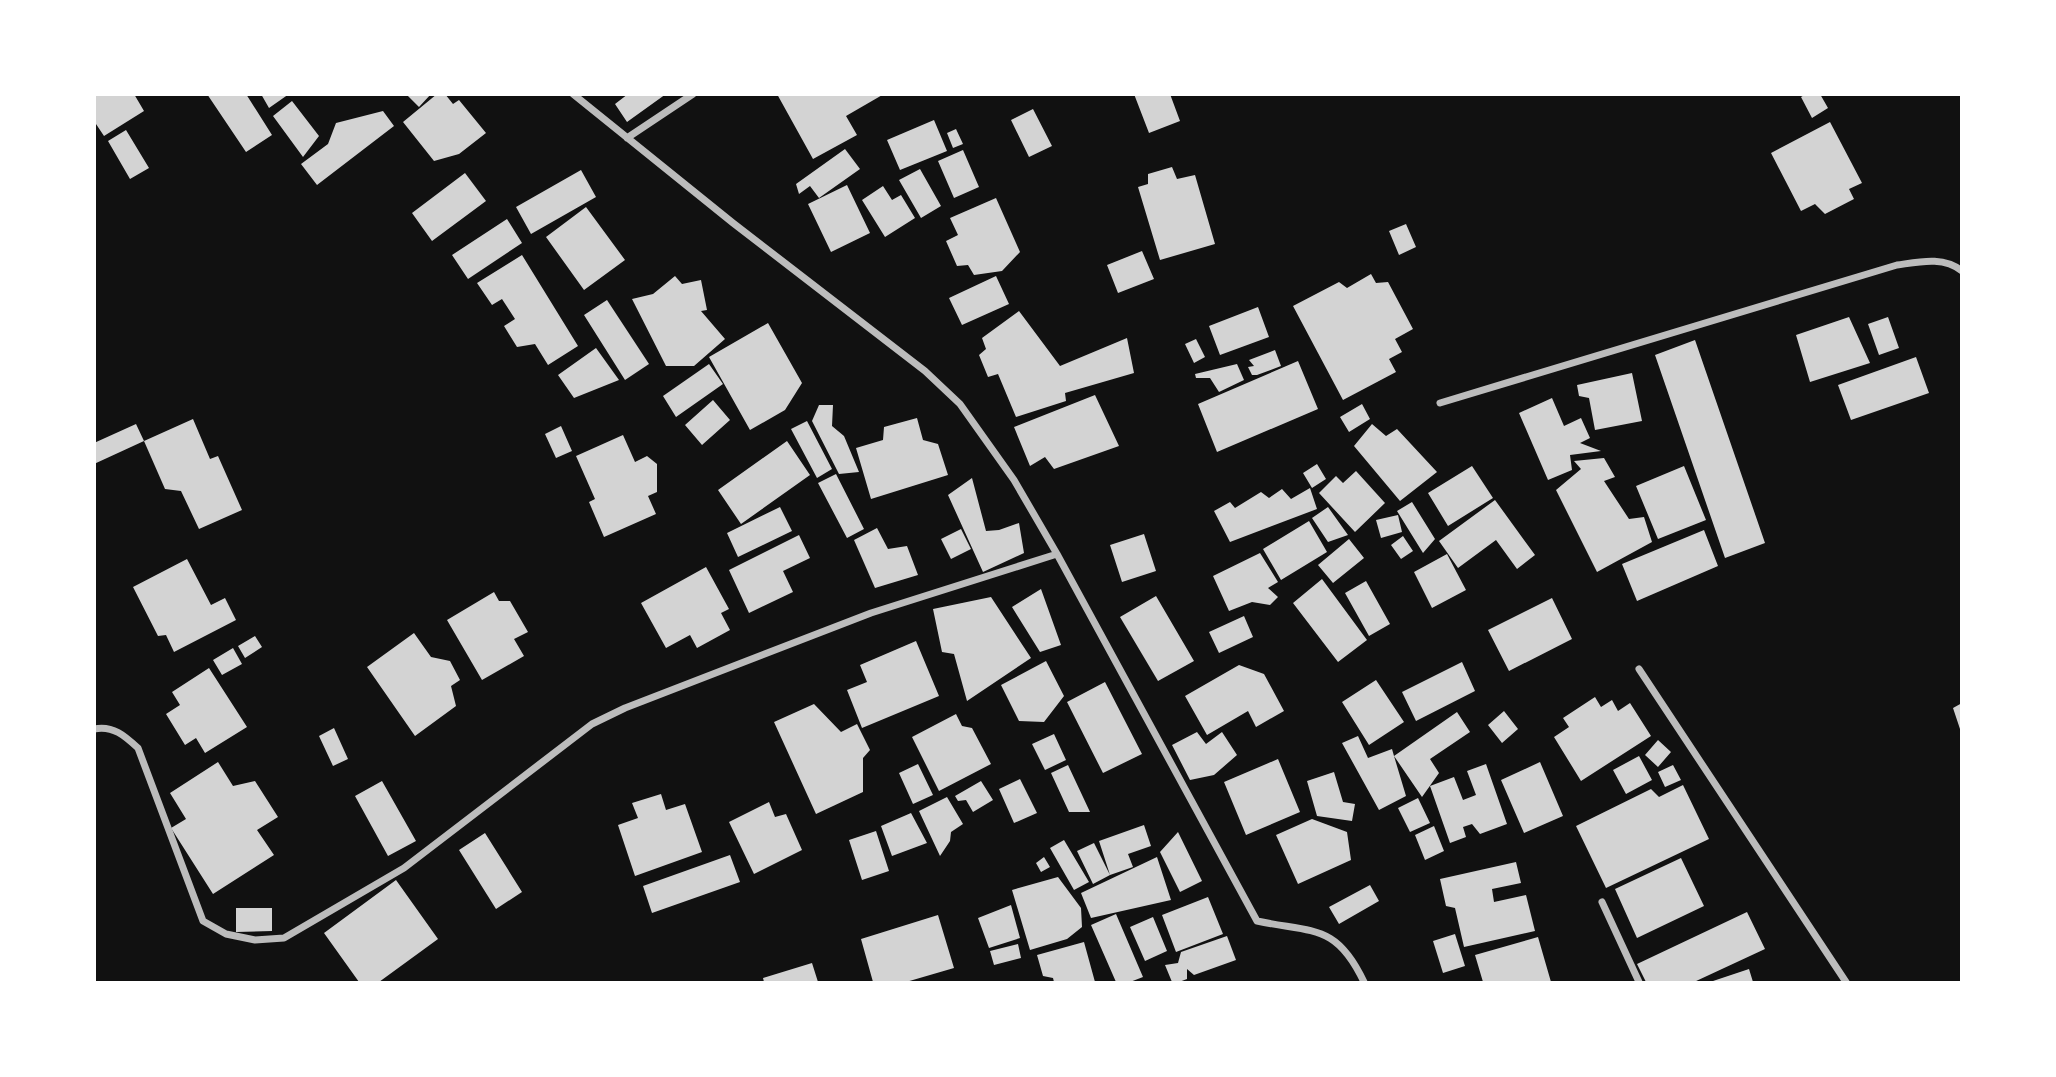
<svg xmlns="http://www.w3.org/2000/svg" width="2056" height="1077" font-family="'PT Serif',serif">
<rect width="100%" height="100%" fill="#111"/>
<path fill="#d3d3d3" d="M94,94H134L144,111L104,136L94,121Z
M207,94H246L272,135L246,152Z
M261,94H289L269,108Z
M406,94H431L419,107Z
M437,94H445L453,104L459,100L486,133L459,154L434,161L403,122Z
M628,94H666L627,122L615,104Z
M777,94H884L846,116L857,135L813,159Z
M1134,94H1170L1180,121L1149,133Z
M1806,94H1820L1828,108L1812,118L1801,97Z
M292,101L319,136L303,157L273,116Z
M1033,109L1052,146L1029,157L1011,120Z
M383,111L394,126L317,185L301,164L328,144L336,123Z
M934,120L947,151L900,170L887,140Z
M1830,122L1862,183L1849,189L1854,199L1825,214L1815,204L1801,211L1771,153Z
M956,129L963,144L953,148L947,133Z
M126,130L149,168L130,179L108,141Z
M845,149L860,169L819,198L810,186L799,194L796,184Z
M963,150L979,187L954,198L938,161Z
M1172,167L1177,179L1195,175L1215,244L1160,260L1138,187L1148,184V174Z
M920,169L941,206L921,218L899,180Z
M581,170L596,197L531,234L516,207Z
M465,173L486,201L432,241L412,213Z
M847,185L870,233L831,252L808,204Z
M883,186L892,200L901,195L915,218L885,237L862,200Z
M996,198L1020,252L1002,271L974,275L968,265L957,266L946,241L958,235L950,218Z
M586,207L625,260L584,290L546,237Z
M507,219L522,243L468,279L452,255Z
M1406,224L1416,247L1399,255L1389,231Z
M1142,251L1154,279L1118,293L1107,265Z
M522,255L578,346L548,365L535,344L517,347L504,326L515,319L502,299L492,305L477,283Z
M1371,274L1376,283L1388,282L1413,329L1395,339L1402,352L1389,359L1396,372L1343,400L1293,306L1339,282L1347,288Z
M675,276L682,284L701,280L707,310L701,311L725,339L694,366H666L632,299L653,294Z
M996,276L1009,304L962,325L949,298Z
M607,300L649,364L625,380L584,315Z
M1258,307L1269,337L1220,355L1209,326Z
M1019,311L1060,366L1127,338L1134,373L1065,393L1066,401L1016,417L998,374L988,377L979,355L986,349L982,338Z
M1849,317L1870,363L1810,382L1796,335Z
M1888,317L1899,348L1879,355L1868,324Z
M768,323L802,383L785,410L750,430L709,357Z
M1196,339L1205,357L1194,363L1185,344Z
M1695,340L1765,543L1725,558L1655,355Z
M596,348L619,380L574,398L558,375Z
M1275,350L1281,366L1257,375H1252L1248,367L1254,366L1249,360Z
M1916,357L1929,393L1851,420L1838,385Z
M1298,361L1318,409L1217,452L1198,404Z
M709,364L723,384L676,417L663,396Z
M1237,364L1244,380L1219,392L1210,378H1196L1195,374Z
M1632,373L1642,421L1595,430L1589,398L1579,396L1577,385Z
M1095,395L1119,446L1054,469L1045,457L1030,466L1014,427Z
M1552,398L1564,426L1581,418L1590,438L1580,443L1601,451L1570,455L1572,470L1548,480L1519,413Z
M713,400L730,420L702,445L685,425Z
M1362,404L1370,419L1349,432L1340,417Z
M819,405H833L832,426L844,436L859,472L839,474L812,421Z
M917,418L923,440L938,444L948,475L871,499L856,448L883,440L884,427Z
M193,419L210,459L218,456L242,510L199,529L181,491L165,489L144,441L94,464V443L136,424L144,441Z
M807,421L832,469L817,478L791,429Z
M1372,424L1386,436L1397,429L1437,472L1400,501L1354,446Z
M561,426L572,451L556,458L545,434Z
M623,435L635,462L647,456L657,464V492L648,496L656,514L604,537L589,502L595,499L576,456Z
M787,441L810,475L741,524L718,490Z
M1604,458L1615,477L1604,481L1629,519L1644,517L1652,542L1597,572L1556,490L1581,469L1574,461Z
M1317,464L1326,479L1312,488L1303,473Z
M1472,466L1493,498L1448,526L1428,493Z
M1684,466L1706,520L1658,539L1636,486Z
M1356,471L1385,503L1355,532L1319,493L1336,476L1343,483Z
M836,474L864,529L847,538L818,483Z
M972,478L986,531L999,530L1019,523L1024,553L983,572L948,495Z
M1310,488L1317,509L1230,542L1214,511L1230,502L1235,508L1261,492L1269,498L1282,489L1291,499Z
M1495,500L1535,555L1517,569L1496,540L1458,568L1439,541Z
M1412,502L1435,539L1423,553L1397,511Z
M780,507L792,531L738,557L727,533Z
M1328,507L1348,535L1328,542L1312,518Z
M1398,515L1402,532L1381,538L1376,520Z
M1309,521L1327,552L1281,580L1263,549Z
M877,528L888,549L907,546L918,575L875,588L854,540Z
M961,529L971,549L951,559L941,539Z
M1704,530L1718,566L1637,601L1622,564Z
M1144,534L1156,571L1122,582L1110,545Z
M799,535L810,558L783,571L793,592L749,613L729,570Z
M1403,536L1413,551L1401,559L1391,545Z
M1349,539L1364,558L1333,583L1318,565Z
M1260,553L1278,582L1268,588L1278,597L1270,605L1252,602L1229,611L1213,576Z
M1447,554L1466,590L1432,608L1414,572Z
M187,559L211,605L225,598L236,620L174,652L166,635L158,636L133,587Z
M706,567L729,609L721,613L730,630L697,648L690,635L666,648L641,603Z
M1322,579L1367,640L1338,662L1293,603Z
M1366,581L1390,624L1369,636L1345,593Z
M1041,589L1061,645L1040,652L1012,607Z
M494,592L499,601H510L528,632L514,639L524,656L482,680L447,620Z
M1156,596L1194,661L1158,681L1120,617Z
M991,597L1031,658L967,701L954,654L942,652L933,609Z
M1552,598L1572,639L1509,671L1488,630Z
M1244,616L1253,637L1219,653L1209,632Z
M414,633L431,657L450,661L460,680L451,686L456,706L415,736L367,667Z
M255,636L262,647L245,658L238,646Z
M916,641L939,696L862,728L847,690L867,682L860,665Z
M233,648L242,664L222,675L213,660Z
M1046,661L1064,696L1044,722L1019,721L1001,685Z
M1462,662L1475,691L1416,721L1402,692Z
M1239,665L1264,674L1284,711L1256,727L1248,711L1207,735L1185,696Z
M209,668L247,727L205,753L196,738L185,745L166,714L180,705L172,692Z
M1376,680L1404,722L1369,745L1342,702Z
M1105,682L1142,754L1103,773L1067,702Z
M1595,697L1601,707L1612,700L1618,711L1630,703L1651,736L1581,781L1554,737L1569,727L1563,718Z
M1962,703V732H1961L1953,708Z
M814,704L841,732L857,724L870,750L863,758V792L816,814L774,722Z
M1504,711L1518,729L1502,743L1488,725Z
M1457,712L1470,732L1430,759L1439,773L1422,797L1394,756L1406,796L1379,810L1342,743L1358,736L1368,758L1392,749L1394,756Z
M956,714L962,726L972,728L991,764L939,791L912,737Z
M334,728L348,759L333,766L319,736Z
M1197,732L1206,744L1222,732L1237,755L1214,775L1190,780L1172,745Z
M1054,734L1066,760L1045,770L1032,744Z
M1658,740L1671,752L1658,767L1645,755Z
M1639,756L1652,780L1626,794L1613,770Z
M1278,759L1300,812L1246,835L1224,782Z
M218,762L233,786L255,781L278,817L257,830L274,855L213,894L171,828L186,819L170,793Z
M1540,762L1563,816L1524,833L1501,780Z
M918,764L933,795L913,804L899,773Z
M1486,764L1507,824L1480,834L1472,824L1463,827L1466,837L1450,843L1430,786L1454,777L1463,800L1476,795L1467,771Z
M1068,765L1090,812H1069L1051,773Z
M1673,765L1681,780L1665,787L1658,772Z
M1334,772L1343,802L1355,804L1352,821L1317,816L1307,781Z
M1020,779L1037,813L1014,823L999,789Z
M382,781L416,841L388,856L355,796Z
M981,781L993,800L973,812L966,800L958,801L955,796Z
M1683,785L1709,839L1606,888L1576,826L1651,789L1659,797Z
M661,794L666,810L685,804L702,852L635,876L618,825L638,818L632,803Z
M947,797L963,824L951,832L950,841L940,856L919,811Z
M1418,798L1430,823L1410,832L1398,808Z
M769,802L775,817L786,814L802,850L754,874L729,822Z
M911,813L927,843L892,856L881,826Z
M1312,819L1347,832L1351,860L1298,884L1276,835Z
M1144,825L1151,846L1128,854L1133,867L1110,875L1099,841Z
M1434,826L1444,851L1425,860L1415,835Z
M876,831L889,871L862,880L849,840Z
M1178,832L1202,881L1180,892L1160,852Z
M485,833L522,892L496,909L459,850Z
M1064,840L1089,882L1074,890L1050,848Z
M1094,843L1110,875L1093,884L1077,851Z
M730,855L740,882L652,913L643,886Z
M1044,857L1050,867L1041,872L1036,863Z
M1157,857L1171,900L1091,918L1081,893Z
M1681,858L1704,906L1637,938L1615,889Z
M1516,862L1521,883L1492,889L1494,902L1526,895L1535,931L1464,947L1455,908L1446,906L1440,879Z
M1058,877L1081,908L1082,927L1067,939L1030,950L1012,890Z
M396,880L438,939L379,982H359L324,933Z
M1370,885L1379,901L1339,924L1329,907Z
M1208,897L1223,934L1176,952L1162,915Z
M1011,905L1020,938L989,948L978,918Z
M236,908H272V931L236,932Z
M1747,912L1765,949L1694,982H1646L1637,964Z
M1116,914L1143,977L1130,982H1116L1091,925Z
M938,915L954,968L906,982H873L861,939Z
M1153,917L1167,951L1145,961L1130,927Z
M1455,934L1465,966L1443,973L1433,941Z
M1227,936L1236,960L1194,975L1187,969V979L1179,982H1172L1165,965L1178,963L1181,952Z
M1538,937L1551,982H1483L1475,955Z
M1084,942L1095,982H1054L1053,978L1043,976L1037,955Z
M1018,944L1021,958L994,965L990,951Z
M812,963L818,982H764L763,978Z
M1749,969L1753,982H1710Z"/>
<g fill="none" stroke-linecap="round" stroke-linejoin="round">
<path stroke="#bcbcbc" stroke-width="7" d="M573,94L733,223L925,371L960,404L1014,480L1057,554L1257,921C1313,933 1336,923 1364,982
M627,138L693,94
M1440,403L1897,265C1919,262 1943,256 1962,271
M1639,669L1846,982
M94,729C113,725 125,736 138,748L203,921L226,934L255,940L284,938L404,868L592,724L625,708L871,613L1057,554
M1602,902L1639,982"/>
</g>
<rect width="2056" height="1077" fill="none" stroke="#ffffff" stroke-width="192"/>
</svg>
